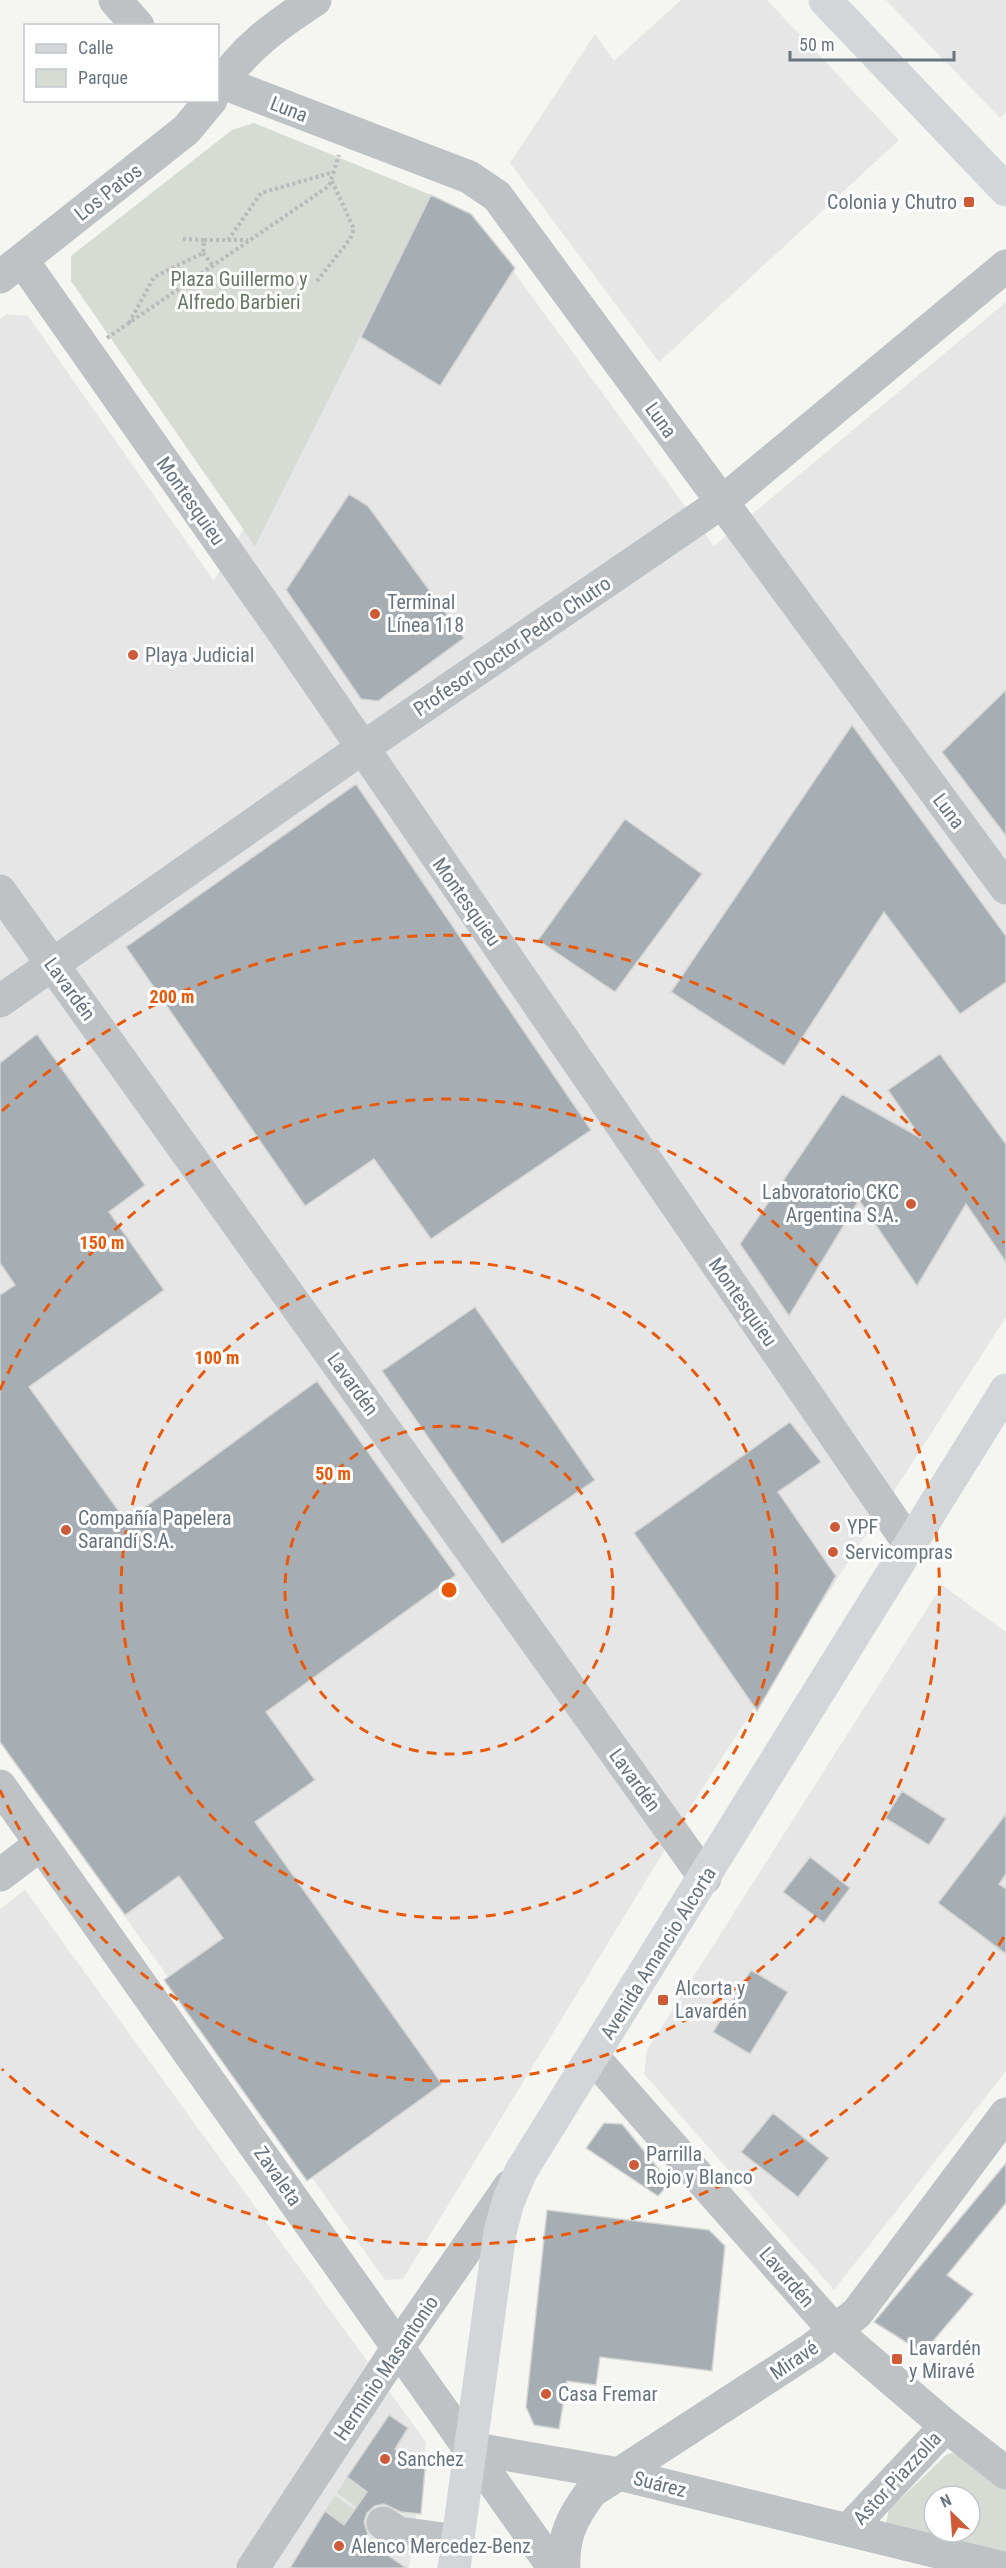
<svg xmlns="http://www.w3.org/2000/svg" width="1006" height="2568" font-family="'Roboto Condensed',sans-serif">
<rect width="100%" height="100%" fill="#f5f5f1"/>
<path fill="#e5e6e5" d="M681,0H767L899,140L659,362L510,163L595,34L614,61Z
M886,0H1006V112L1000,118Z
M431,195L471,213L714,546L1006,302V1317L700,1792L403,2279L385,2280L0,1742V319L7,314L28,316L214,581Z
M942,1585L1006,1632V2071L834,2290L644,2074L647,2050Z
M25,1890L426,2442L409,2568H0V1909Z"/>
<path fill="#d6dbd3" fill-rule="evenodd" d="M254,123L431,195L255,546L71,281V256L232,130Z
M952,2453L963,2456L1006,2489V2554L889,2526L886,2522L889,2510L946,2455ZM934,2496H970V2532H934Z
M347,2477L367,2491L357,2507L337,2493Z
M335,2496L355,2510L344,2525L325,2511Z"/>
<path fill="#a7aeb3" stroke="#d6d6d4" stroke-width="1.5" d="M431,195L471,214L515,268L440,386L361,337Z
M349,494L368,506L464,638L378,701L361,699L286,590Z
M1006,690V836L942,752Z
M852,725L1006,936V982L960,1014L884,912L784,1066L671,992Z
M356,784L591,1130L431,1239L374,1159L305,1206L126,947Z
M625,819L702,874L615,992L538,940Z
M37,1034L145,1185L109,1212L164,1290L29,1387L126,1521L317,1381L456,1575L266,1712L315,1780L255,1822L442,2084L307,2181L164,1980L223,1938L179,1876L125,1915L0,1742V1295L15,1285L0,1263V1063Z
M940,1054L1006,1144V1262L966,1204L917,1286L859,1200L789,1316L740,1244L842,1094L921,1138L888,1090Z
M475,1307L595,1480L502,1544L382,1371Z
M790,1422L821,1462L778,1492L836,1576L757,1711L634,1533Z
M902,1791L946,1819L929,1845L885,1818Z
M1006,1814V1874L999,1884L1006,1889V1954L938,1903Z
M810,1857L850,1888L824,1923L783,1892Z
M751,1970L788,1992L750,2054L713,2032Z
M773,2113L829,2158L798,2197L741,2152Z
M604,2123L622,2124L670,2183L658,2196L586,2148Z
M1006,2163V2203L947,2275L973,2294L923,2353L874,2322Z
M547,2210L709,2230L725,2246L712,2371L600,2357L596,2385L567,2381L559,2429L534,2425L526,2407Z
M389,2415L408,2428L395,2449L425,2469L421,2514L401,2512L384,2504L375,2506L367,2513L364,2522L368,2534L365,2539L406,2568H290L325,2511L344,2525L367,2492L347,2477Z"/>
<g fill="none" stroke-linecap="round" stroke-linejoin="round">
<path stroke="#b8bbbc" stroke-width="4" stroke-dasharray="3 3" stroke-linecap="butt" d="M183,239L204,240
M228,240H248
M203,253L213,266
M317,281L350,239L354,229L332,181
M129,323L154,277L203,253L204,240H228L261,193L334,172
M107,338L329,186L339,155"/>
<path stroke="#bec2c5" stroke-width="33" d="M115,0L138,26
M218,81L469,177L497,196L1006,888
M218,89C242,49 277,25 315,0
M22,260L288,639L910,1545
M0,277L186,130L211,100
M0,891L705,1878
M0,1001L361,749L721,503L1006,266
M0,1786L554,2568
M0,1875L41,1844
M593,2057L835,2331L946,2426L1006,2473
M470,2448L619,2474L1003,2568
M383,2523L399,2533L458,2541
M848,2530L946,2426
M253,2568L399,2346L510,2186
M564,2568C562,2537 573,2516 591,2492L813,2348L857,2313L1006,2114"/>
<path stroke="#d2d6d9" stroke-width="33" d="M825,0L1006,190
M454,2568L500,2232L508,2202L521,2171L1006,1390"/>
</g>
<g fill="none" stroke="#e8590c" stroke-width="3" stroke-dasharray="10 8">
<circle cx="449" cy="1590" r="164"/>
<circle cx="449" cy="1590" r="328"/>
<path d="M0 1390A491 491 0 1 1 0 1790"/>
<path d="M1004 1937A655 655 0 0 1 2 2069M2 1111A655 655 0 0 1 1004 1243"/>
</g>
<g fill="#ce5a38" stroke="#fff" stroke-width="2">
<rect x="963" y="196" width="12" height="12" rx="3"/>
<circle cx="375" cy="614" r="6"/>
<circle cx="133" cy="655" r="6"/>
<circle cx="911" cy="1204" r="6"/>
<circle cx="835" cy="1527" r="6"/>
<circle cx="66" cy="1530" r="6"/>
<circle cx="833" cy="1552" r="6"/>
<rect x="657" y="1994" width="12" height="12" rx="3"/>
<circle cx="634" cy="2165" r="6"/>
<rect x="891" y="2353" width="12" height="12" rx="3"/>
<circle cx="546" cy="2394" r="6"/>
<circle cx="385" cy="2459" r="6"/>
<circle cx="339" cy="2546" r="6"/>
</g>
<g text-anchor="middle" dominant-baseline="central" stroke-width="6" stroke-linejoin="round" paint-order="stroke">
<g font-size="20" fill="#67747f" stroke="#fff">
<text transform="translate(289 109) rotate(21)">Luna</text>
<text transform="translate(108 192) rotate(-38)">Los Patos</text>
<text transform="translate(661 420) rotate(54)">Luna</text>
<text transform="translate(191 501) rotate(55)">Montesquieu</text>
<text transform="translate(512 646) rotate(-34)">Profesor Doctor Pedro Chutro</text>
<text transform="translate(949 811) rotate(53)">Luna</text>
<text transform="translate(467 902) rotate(55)">Montesquieu</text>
<text transform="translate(70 989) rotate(54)">Lavardén</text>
<text transform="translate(743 1302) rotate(55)">Montesquieu</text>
<text transform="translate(353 1384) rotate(54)">Lavardén</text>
<text transform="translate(635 1780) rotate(54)">Lavardén</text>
<text transform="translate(658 1953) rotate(-58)">Avenida Amancio Alcorta</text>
<text transform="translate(278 2176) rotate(55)">Zavaleta</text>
<text transform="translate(787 2277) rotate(49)">Lavardén</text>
<text transform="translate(794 2360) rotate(-34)">Miravé</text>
<text transform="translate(386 2368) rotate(-56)">Herminio Masantonio</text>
<text transform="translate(897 2478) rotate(-47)">Astor Piazzolla</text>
<text transform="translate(660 2484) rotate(14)">Suárez</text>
</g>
<g font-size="20" fill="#67747f" stroke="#fff" text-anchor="start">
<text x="957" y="202" text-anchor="end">Colonia y Chutro</text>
<text x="387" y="602">Terminal<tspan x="387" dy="23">Línea 118</tspan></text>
<text x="145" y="655">Playa Judicial</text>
<text x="899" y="1192" text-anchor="end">Labvoratorio CKC<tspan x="899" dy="23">Argentina S.A.</tspan></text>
<text x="78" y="1518">Compañía Papelera<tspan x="78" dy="23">Sarandí S.A.</tspan></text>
<text x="847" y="1527">YPF</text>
<text x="845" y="1552">Servicompras</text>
<text x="675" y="1988">Alcorta y<tspan x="675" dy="23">Lavardén</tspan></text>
<text x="646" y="2154">Parrilla<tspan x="646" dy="23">Rojo y Blanco</tspan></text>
<text x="909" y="2348">Lavardén<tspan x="909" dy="23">y Miravé</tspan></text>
<text x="558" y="2394">Casa Fremar</text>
<text x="397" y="2459">Sanchez</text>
<text x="351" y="2546">Alenco Mercedez-Benz</text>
</g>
<g font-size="20" fill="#697765" stroke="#fff">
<text x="239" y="279">Plaza Guillermo y<tspan x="239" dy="23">Alfredo Barbieri</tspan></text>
</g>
</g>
<circle cx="449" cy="1590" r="9" fill="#e8590c" stroke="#fff" stroke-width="3"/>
<g font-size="18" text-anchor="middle" font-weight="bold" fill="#e8590c" stroke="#fff" stroke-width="6" stroke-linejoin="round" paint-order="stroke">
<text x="172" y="1003">200 m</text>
<text x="102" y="1249">150 m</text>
<text x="217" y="1364">100 m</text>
<text x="333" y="1480">50 m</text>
</g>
<rect x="24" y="24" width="195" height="78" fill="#ffffff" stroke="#c2c7cc" stroke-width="1.5"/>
<rect x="36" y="44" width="30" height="9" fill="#d2d6d9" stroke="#c2c7cc" stroke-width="1.5"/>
<text x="78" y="54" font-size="18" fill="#67747f">Calle</text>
<rect x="36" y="69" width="30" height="18" fill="#d6dbd3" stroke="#c2c7cc" stroke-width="1.5"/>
<text x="78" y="84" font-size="18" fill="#67747f">Parque</text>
<g transform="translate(952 2514) rotate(335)"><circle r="28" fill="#ffffff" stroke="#c2c7cc" stroke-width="1.5"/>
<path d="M0-4.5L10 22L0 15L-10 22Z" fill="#ce5a38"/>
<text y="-9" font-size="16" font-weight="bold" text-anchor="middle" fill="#67747f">N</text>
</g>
<path d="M790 51v9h164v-9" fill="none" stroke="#67747f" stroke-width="3"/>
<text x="799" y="51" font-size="18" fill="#67747f" stroke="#ffffff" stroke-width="4.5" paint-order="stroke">50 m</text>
</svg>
